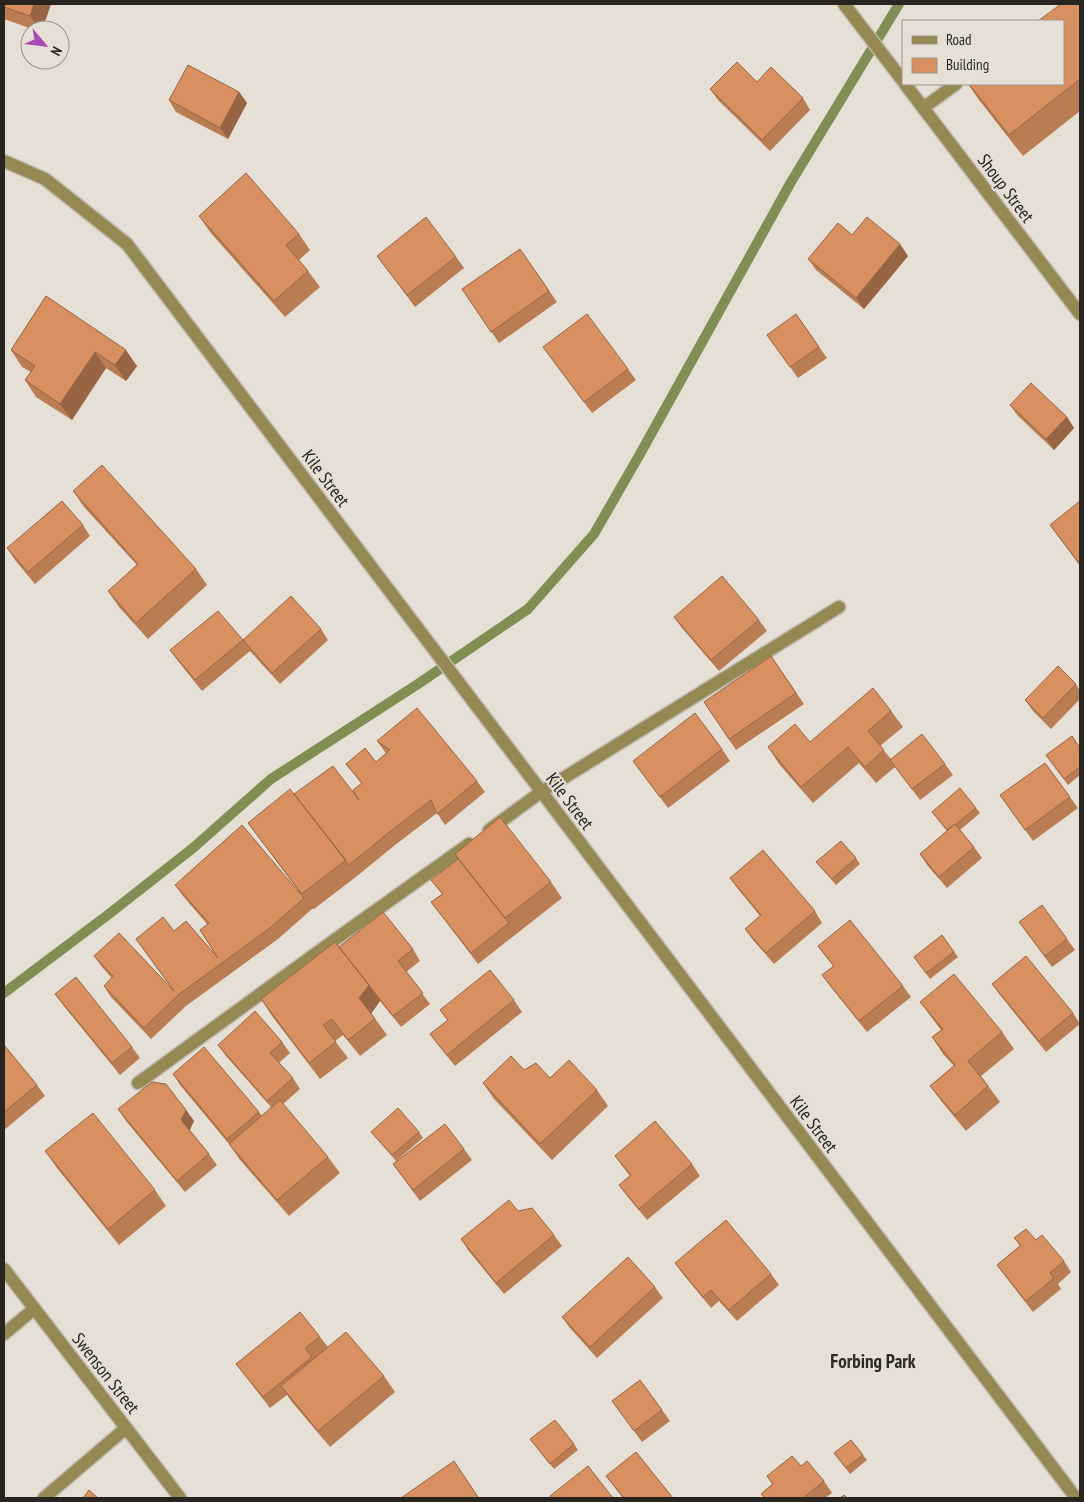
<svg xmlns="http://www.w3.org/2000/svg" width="1084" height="1502" font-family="'PT Sans Narrow',sans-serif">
<rect width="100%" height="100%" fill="#e6dfd5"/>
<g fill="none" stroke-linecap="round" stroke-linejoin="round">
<path stroke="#808e54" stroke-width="10" d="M4,993L109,914L193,848L271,779L418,684L528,609L594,534L640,454L791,182L899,4"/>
<g stroke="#c0bab1" stroke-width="15">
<path id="minor" d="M844,4L903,81
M905,84L1080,314
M923,108L956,84
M4,161L45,179L127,244L1076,1498
M489,830L541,792L839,607
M138,1083L333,941L469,844
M4,1269L180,1498
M4,1334L34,1309
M44,1498L126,1428"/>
</g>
<use href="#minor" stroke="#948952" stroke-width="12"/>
</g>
<path fill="#ba7c53" d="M4,4H51L42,30H35L4,19Z
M1080,4V111L1023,156L979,100L968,84Z
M757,82L803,98L810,110L770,151L718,100L710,89Z
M239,92L247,103L228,139L176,112L169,100Z
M199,216L299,234L310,250L299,260L308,271L320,287L285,317L210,232Z
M852,235L908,256L864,309L816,270L808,259Z
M520,249L557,302L499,343L462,289Z
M377,256L456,257L464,268L415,307Z
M46,296L137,366L126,381L106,368L72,420L36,397L25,380L31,372L22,367L11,350Z
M796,314L827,358L798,378L767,335Z
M543,347L628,369L636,380L592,413Z
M1010,405L1067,417L1074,428L1054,450L1018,416Z
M73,491L196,569L207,585L148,639L119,607L108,591L137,565L84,507Z
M1080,501V566L1050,525Z
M83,525L90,536L35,584L15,560L7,548Z
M674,617L759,620L767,631L719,671L682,628Z
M321,629L328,640L280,684L250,651L202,691L178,661L170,650Z
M771,656L804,704L736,750L704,702Z
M1076,684L1080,691V699L1051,729L1033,711L1025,700Z
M891,711L903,727L880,746L891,759L945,764L953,775L920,800L895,767L876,783L859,763L813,803L779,764L768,747L810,742Z
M377,741L477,781L485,792L445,825L437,813L395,845L357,876L314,909H312L278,939L186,1006L151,1039L111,997L104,986L112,978L102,967L94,956L172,989L174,931L218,958L207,924L183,896L175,885L300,893L248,823L294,794L359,800L361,783L346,764L376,762L386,753L385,752Z
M1080,748V775L1068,785L1046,755Z
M722,749L730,761L668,808L633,761Z
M1000,795L1070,797L1078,808L1033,841Z
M976,808L980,813L960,830L974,847L982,858L947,888L927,865L920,854L947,831L932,812Z
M856,858L860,864L836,885L816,862Z
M730,878L815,911L822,923L774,964L753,940L745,929L760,916L738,889Z
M431,880L551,882L562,898L478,964L431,902L442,894Z
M1019,922L1067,939L1075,950L1052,967Z
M942,935L958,957L930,979L914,957Z
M818,946L903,986L911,997L867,1032L830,986L822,975L833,966Z
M339,947L413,949L420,961L406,972L430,1004L401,1027L380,1001L371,1013L387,1035L360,1056L343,1035L335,1041L348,1058L320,1079L272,1016L261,999Z
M992,984L1073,1013L1080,1024L1046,1052L1000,995Z
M55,994L132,1047L140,1058L120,1075L63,1005Z
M514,1000L522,1012L455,1066L438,1045L430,1034L448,1021L440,1010Z
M920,1002L1002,1032L1014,1049L981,1076L1000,1102L966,1131L942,1102L930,1086L954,1066L943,1054L932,1037L941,1030Z
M282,1042L290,1053L279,1063L293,1078L300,1089L283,1104L328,1157L340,1173L289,1216L240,1160L229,1144L180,1085L173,1074L259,1112L262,1116L271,1107L226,1056L218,1045Z
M4,1045L37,1085L45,1096L4,1130Z
M550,1078L597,1090L608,1106L552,1160L494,1099L483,1083Z
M118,1109L186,1110L194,1121L190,1130L209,1154L217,1165L185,1192L126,1121Z
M371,1132H419L423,1138L396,1161Z
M464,1149L472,1160L420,1201L393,1164Z
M45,1151L155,1190L166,1206L119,1245L57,1168Z
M615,1156L692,1164L700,1176L647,1220L627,1196L619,1185L630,1176L623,1167Z
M518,1211L554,1235L562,1246L504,1294L468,1250L461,1239Z
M1014,1238L1036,1240L1064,1261L1071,1272L1058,1284L1061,1289L1033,1312L1005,1276L997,1265L1020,1246Z
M675,1263L771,1274L779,1285L737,1321L719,1301L711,1308L683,1274Z
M655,1287L663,1298L597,1358L570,1328L562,1317Z
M320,1337L328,1347L384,1376L395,1392L330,1447L292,1402L287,1395L270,1408L236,1364Z
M612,1401L662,1410L670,1421L642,1442Z
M530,1439L574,1444L578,1450L554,1469Z
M834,1453L863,1455L867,1460L850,1474Z
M801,1466L824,1481L832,1493L825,1498H764L761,1494L772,1484L767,1476Z
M606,1476L673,1498H623Z"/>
<path fill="#976544" d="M34,4H51L42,30H40L30,16Z
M239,92L247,103L228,139L220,128Z
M900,244L908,256L864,309L856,298Z
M126,350L137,366L126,381L115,365Z
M95,352L106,368L72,420L60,404Z
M1067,417L1074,428L1054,450L1046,439Z
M369,985L380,1001L371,1014L359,998Z
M186,1110L194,1121L189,1131L181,1120Z"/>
<path fill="#d89061" stroke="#976544" d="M4,4H34L30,16L4,7Z
M1061,4H1080V79L1009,135L969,84H1063V21H1038Z
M737,62L757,82L771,67L803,98L762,140L710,89Z
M188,65L239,92L220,128L169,100Z
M246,173L299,234L286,245L308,271L274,301L199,216Z
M426,217L456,257L407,295L377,256Z
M867,217L900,244L856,298L808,259L838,223L852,235Z
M520,249L549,291L491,332L462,289Z
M46,296L126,350L115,365L95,352L60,404L25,380L35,366L11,350Z
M587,314L628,369L584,402L543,347Z
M796,314L819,347L790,367L767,335Z
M1031,383L1067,417L1046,439L1010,405Z
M102,465L196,569L136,623L108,591L138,564L73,491Z
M62,501L83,525L28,572L7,548Z
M1080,501V564L1050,525Z
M722,576L759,620L711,660L674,617Z
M291,596L321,629L272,673L243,640Z
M218,611L243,640L195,680L170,650Z
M771,656L796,693L729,739L704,702Z
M1058,666L1076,684L1043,718L1025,700Z
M873,688L891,711L868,731L884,750L865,767L848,747L801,787L768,747L795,724L810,742Z
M417,708L477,781L437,814L431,800L387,834L349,865L294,794L333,766L359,800L353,790L362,783L346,764L365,748L376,762L390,750L377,741Z
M695,713L722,749L660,797L633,761Z
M922,734L945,764L912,789L890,760Z
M1072,736L1080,748V767L1064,779L1046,755Z
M1045,763L1070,797L1025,830L1000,795Z
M960,788L976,808L955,825V824L947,830L932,812Z
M290,789L346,860L303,893H301L248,823Z
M500,817L551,882L505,918L455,854Z
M955,824L974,847L939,877L920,854Z
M242,825L304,898L270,928L178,995L144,1028L104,986L113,976L94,956L119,933L174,991L136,939L163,917L174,931L186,921L218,958L200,930L209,923L175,885Z
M841,841L856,858L832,879L816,862Z
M763,850L815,911L766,953L745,929L761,915L730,878Z
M458,859L509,923L471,953L431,902L443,894L431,880Z
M1042,905L1067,939L1045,956L1019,922Z
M383,912L413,949L398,961L423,993L393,1016L339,947Z
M850,920L903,986L859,1021L822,975L834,966L818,946Z
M942,935L954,952L926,973L914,957Z
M335,942L369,985L359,998L375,1019L348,1040L332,1019L323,1025L336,1042L309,1063L261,999Z
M1026,956L1073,1013L1039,1041L992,984Z
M490,970L514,1000L447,1055L430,1034L448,1020L440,1010Z
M954,974L1002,1032L968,1061L988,1086L955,1115L930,1086L955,1065L932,1037L943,1029L920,1002Z
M76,977L132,1047L112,1063L55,994Z
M255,1011L282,1042L270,1053L293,1078L267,1101L218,1045Z
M4,1045L37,1085L4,1112Z
M204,1047L259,1112L227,1139L173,1074Z
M511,1056L524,1070L536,1063L550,1078L569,1060L597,1090L540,1144L483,1083Z
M152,1082L166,1084L186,1110L181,1120L209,1154L177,1181L118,1109Z
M280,1100L328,1157L277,1200L229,1144Z
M398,1108L419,1132L392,1155L371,1132Z
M93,1113L155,1190L108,1229L45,1151Z
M655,1121L692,1164L639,1209L619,1185L631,1175L615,1156Z
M445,1124L464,1149L413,1190L393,1164Z
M509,1200L518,1211L532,1208L554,1235L496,1283L461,1239Z
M726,1220L771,1274L729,1310L711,1290L703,1297L675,1263Z
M1026,1229L1036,1240L1042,1235L1064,1261L1050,1273L1054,1278L1026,1301L997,1265L1021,1245L1014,1238Z
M628,1257L655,1287L590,1347L562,1317Z
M300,1312L320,1337L305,1348L312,1357L263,1397L236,1364Z
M346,1332L384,1376L318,1431L281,1386Z
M640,1380L662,1410L634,1431L612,1401Z
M555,1420L574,1444L550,1464L530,1439Z
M851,1440L863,1455L846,1468L834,1453Z
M636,1452L673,1498H624L606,1476Z
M792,1456L801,1466L807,1461L824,1481L803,1498H765L761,1494L773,1484L767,1476Z
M454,1461L478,1497L476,1498H401Z
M588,1466L613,1498H552L550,1496Z
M89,1490L98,1498H83Z
M844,1495L847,1498H840Z"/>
<g text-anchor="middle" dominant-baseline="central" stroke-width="4" stroke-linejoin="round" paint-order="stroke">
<g font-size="18" fill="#282521" stroke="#e6dfd5">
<text transform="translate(1006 188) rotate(53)">Shoup Street</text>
<text transform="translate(326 478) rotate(53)">Kile Street</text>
<text transform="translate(570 801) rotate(53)">Kile Street</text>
<text transform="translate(814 1124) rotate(53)">Kile Street</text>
<text transform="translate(106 1373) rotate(52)">Swenson Street</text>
</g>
<g font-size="19" font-weight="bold" fill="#2e2921" stroke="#e6dfd5">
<text x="873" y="1361">Forbing Park</text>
</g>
</g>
<rect width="1084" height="1502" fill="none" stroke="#282521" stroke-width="10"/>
<rect x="902" y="20" width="162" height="65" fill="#e6dfd5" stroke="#9a958d"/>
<rect x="912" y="36" width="25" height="8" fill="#948952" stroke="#9a958d"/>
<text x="946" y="45" font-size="15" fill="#282521">Road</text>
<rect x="912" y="58" width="25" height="15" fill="#d89061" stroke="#9a958d"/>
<text x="946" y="70" font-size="15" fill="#282521">Building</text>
<g transform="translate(45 45) rotate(118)"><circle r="24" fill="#e6dfd5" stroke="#9a958d"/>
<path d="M0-4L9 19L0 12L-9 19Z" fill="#aa4cb5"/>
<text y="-8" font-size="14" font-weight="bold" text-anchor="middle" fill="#282521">N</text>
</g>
</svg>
